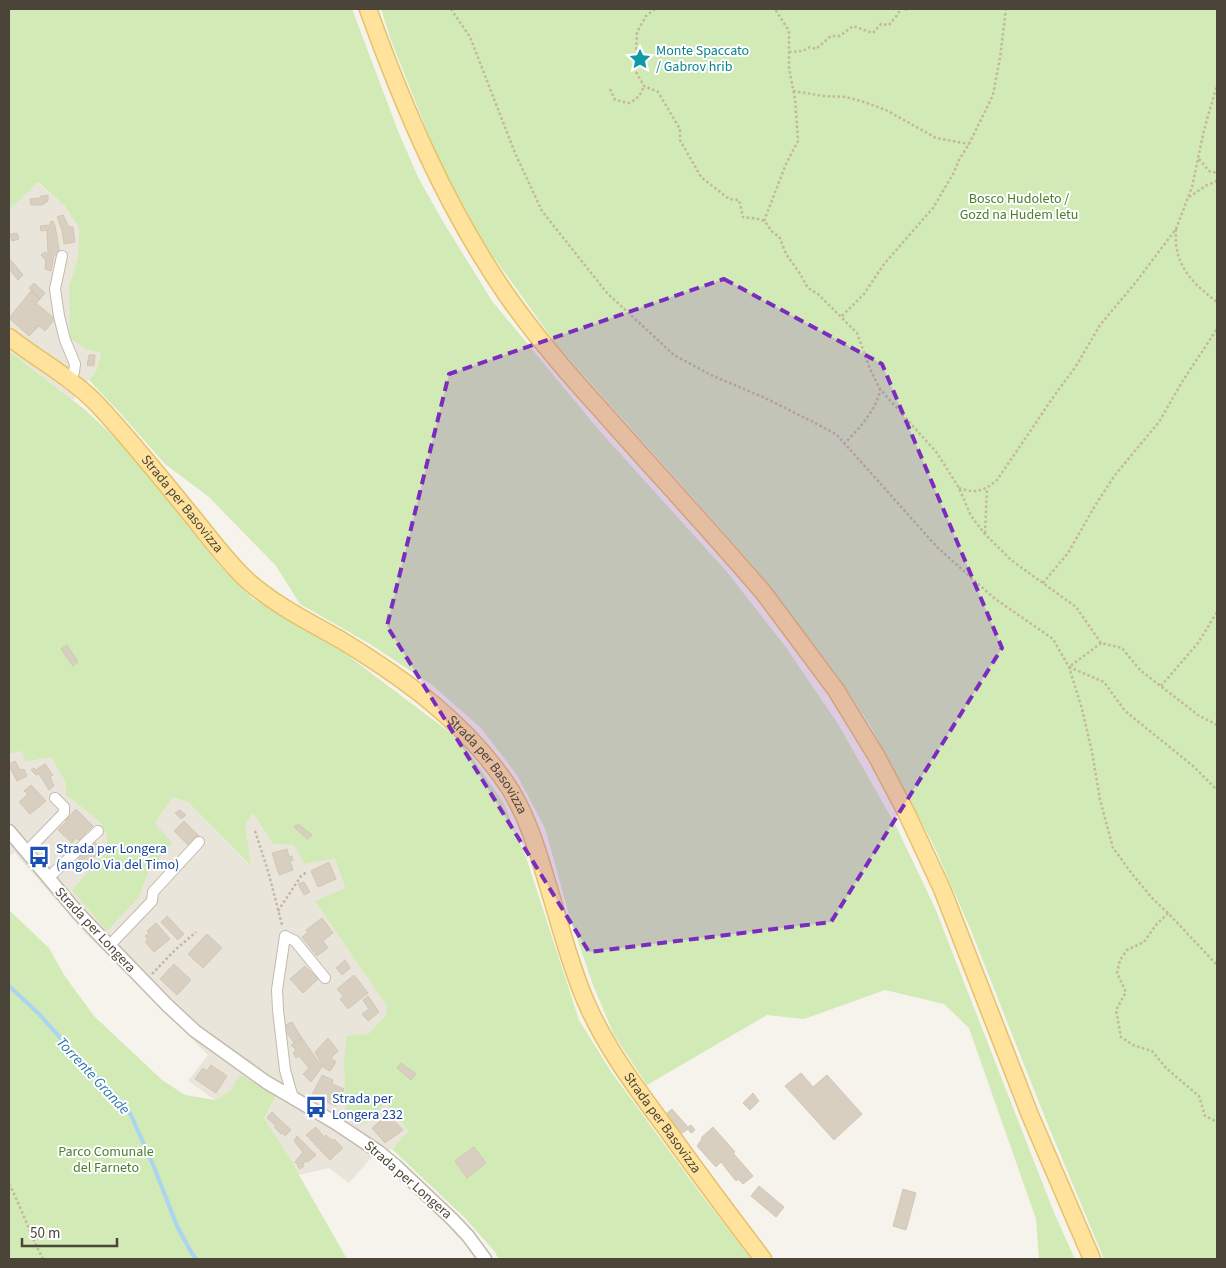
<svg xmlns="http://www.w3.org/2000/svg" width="1226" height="1268" font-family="'Source Sans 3',sans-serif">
<rect width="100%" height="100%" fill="#f6f3ec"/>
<path fill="#eae5da" d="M37,182L65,206L79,227L78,257L69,286L88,350L101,353L97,369L73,400L9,351V210Z
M22,751L25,762L51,757L66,783V795L99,821L107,837V850L72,890L139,897L149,871L171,843L155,823L173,797L188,802L250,866L245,824L253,813L273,844L294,845L335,858L345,888L316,901L387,1006L386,1015L368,1034L362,1125L386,1103L410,1131L392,1149L373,1156L349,1183L329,1168L299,1175L292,1161L264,1118L276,1096L231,1090L215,1100L188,1081L208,1055L85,933L14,852L9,857V754Z"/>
<path fill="#d2eab5" d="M9,9H352L400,136L419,179L442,220L492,301L598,429L727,572L785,646L838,724L896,826L935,908L1055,1215L1075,1259H1039L1036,1219L969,1028L944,1004L885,990L804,1019L767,1015L647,1085L614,1035L593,985L569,915L545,828L517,775L481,728L432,685L370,644L300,604L276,566L209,497L165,464L121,414L89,380L97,369L101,353L88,350L70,338L69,286L78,257L79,227L65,206L38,182L9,210Z
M381,9H1217V1259H1104L1046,1120L970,928L934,846L870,725L832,668L751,563L556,344L485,245L438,159L391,40Z
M9,351L83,408L127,449L219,565L253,599L343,652L460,740L503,802L526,857L579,1020L612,1073L700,1193L751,1259H499L494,1251L465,1218L392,1149L409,1131L386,1104L362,1125L346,1117L344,1060L347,1036L368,1034L386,1015L387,1006L315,901L345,888L335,858L304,864L294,845L273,844L253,813L245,824L251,866L188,802L173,797L155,823L172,843L149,871L139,897L107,931L72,890L107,850V836L99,821L66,795V783L51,757L25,762L22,751L9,754Z
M9,910L49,948L64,975L94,1016L162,1080L185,1095L215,1100L231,1090L240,1075L276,1096L264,1118L292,1161L299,1175L347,1259H9Z"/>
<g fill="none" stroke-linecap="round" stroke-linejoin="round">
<path stroke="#a9d4f2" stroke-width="4" d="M9,986L38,1013L92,1073L115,1095L131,1115L154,1167L177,1226L191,1252L196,1259"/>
</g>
<path fill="#d8cfc1" stroke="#d3c7b4" d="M48,195V201L42,205H31L30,199L40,198L41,196Z
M63,215L69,227H73L75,242L64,244L62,230L57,217Z
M53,221L55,226L59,249V254L54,255L51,271L45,269L46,261L41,255L45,252L48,255L47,230L41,231L40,226L51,225L50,222Z
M17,233L19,239L12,241L10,234Z
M9,258L23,275L18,280L9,269Z
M34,283L45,293L40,299L29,288Z
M31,291L40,299L36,303L55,319L45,331L39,326L29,336L9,318Z
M89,355H95L94,366L87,365Z
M67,645L78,662L73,666L61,649Z
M15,761L20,770L24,769L27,776L17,781L9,766V764Z
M45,764L53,775L50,777L54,786L49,790L39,774L36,775L31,770L34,768L36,770Z
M31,785L46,801L30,814L19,802L28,794L24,791Z
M76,809L93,826L79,840L76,838L72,843L58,830L67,821L66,820Z
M180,810L186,815L181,819L175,813Z
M184,821L199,836L189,846L174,831Z
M298,824L312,835L307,839L294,827Z
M93,840L102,850L86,866L78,858L83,854L81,852Z
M287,849L289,857L292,856L293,860L290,861L293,870L279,875L272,853Z
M329,862L336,879L318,887L311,871Z
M304,882L310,892L304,895L298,884Z
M167,916L184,934L178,940L161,922Z
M322,918L333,933L323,941L328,948L317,956L302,937L308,932L306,930Z
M156,923L170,939L154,952L145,942L148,940L145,936L149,933L147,931Z
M207,934L222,948L203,968L188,954Z
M345,960L350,968L342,975L336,968Z
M174,964L191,980L177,995L160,979Z
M305,966L318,979L303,993L290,979Z
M354,975L368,993L348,1009L340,999L344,997L337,989Z
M368,996L379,1012L368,1021L362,1014L369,1009L363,1000Z
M292,1022L302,1038L294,1043L288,1034L285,1036L281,1027Z
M302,1038L322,1067L311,1082L303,1074L309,1068L299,1056L296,1058L293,1053L296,1050L291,1045Z
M328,1038L338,1051L331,1058L336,1062L330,1071L323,1067L315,1052Z
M401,1063L416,1074L411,1080L397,1068Z
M211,1065L227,1076L216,1093L195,1079L203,1068L207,1071Z
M801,1073L813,1087L827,1075L862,1114L834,1140L785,1086Z
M322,1075L333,1080L332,1084L344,1089L336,1106L312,1095Z
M753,1093L759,1101L750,1110L743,1103Z
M672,1109L688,1127L691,1125L695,1130L691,1133L688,1129L681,1134L666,1114Z
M272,1112L291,1130L285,1136L283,1133L281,1134L275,1128V1125L267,1118Z
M388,1114L403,1130L385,1143L372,1128Z
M316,1127L324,1137L326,1135L333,1141L334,1139L343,1148L330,1160L306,1135Z
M713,1127L735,1152L733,1153L753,1176L743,1184L738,1179L736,1181L721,1162L716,1167L697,1146L702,1139L701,1138Z
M297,1136L316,1155L308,1162L306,1161L303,1164L304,1166L300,1169L297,1166L298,1165L295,1162L303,1152L294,1141Z
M474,1147L486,1163L467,1178L455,1161Z
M759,1186L784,1207L776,1217L751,1196Z
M903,1189L916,1193L906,1230L893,1226Z"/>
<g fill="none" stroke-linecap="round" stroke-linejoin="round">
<g stroke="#c2bbae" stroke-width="12">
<path id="minor" d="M62,256L55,289L59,316L65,340L75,364L74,372L69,379
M27,851L64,813V807L55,798
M48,878L98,831
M109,946L152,901L153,892L199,842
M293,1098L285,1070L278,1010L277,990L285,936L295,941L325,978"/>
</g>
<g stroke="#c2bbae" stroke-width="15">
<path id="tertiary" d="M9,831L78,913L167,1005L195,1031L266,1082L334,1122L379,1152L396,1166L453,1220L468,1236L485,1259"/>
</g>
<g stroke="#e6c16a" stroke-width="19">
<g id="primary">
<path d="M368,9C404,109 446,207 506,294C535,336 568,374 602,411C646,461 692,511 736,561L763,592L836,690L877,757L907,814L942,889L1030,1115L1092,1259"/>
<path id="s1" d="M9,337C38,360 71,377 97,404C130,439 161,478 192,516C210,538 227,562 248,581C275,605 309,622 341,640C405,679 468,724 510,789C527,817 537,848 546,879C559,920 569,963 586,1002C607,1050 637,1089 668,1131C699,1174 731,1217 763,1259"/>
</g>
</g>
<path stroke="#c4b79f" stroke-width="2.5" stroke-dasharray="2.5 2.5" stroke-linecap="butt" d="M451,9L470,37L515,153L542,211L607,293L674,355L711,375L765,398L819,425L837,435L937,547L994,598L1053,639L1069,667L1082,709L1092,752L1100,800L1113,848L1133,875L1152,898L1168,913L1217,965
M655,9L646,16L637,32L635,70L644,86L658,92L680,129V140L701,177L729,199L739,200L743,217C749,218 758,218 764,221C770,226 769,232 779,236L786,254L799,272L808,288L818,294L857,333L870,369L880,389L937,453L959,488L971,516L985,534L1011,560L1076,607L1101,643L1122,648L1140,670L1198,715L1217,725
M905,9L908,10L909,9
M789,52L803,51L810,47L816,49L831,36H840L853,26L873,33L881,24L889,25L898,14L900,9
M610,89L615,100L629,103C637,99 641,95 644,86
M793,91L824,96L846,97L864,102L886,110L936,138L969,144
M1199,159L1209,171L1217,173
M1189,197L1207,185L1217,181
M764,221L786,164L798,141L795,99L789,68V31L775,9
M1176,229C1173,264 1191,282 1217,302
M842,316L864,294L884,264L933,208L953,174L959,160L969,144L993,95L1000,58L1006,9
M844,444C858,430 877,409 880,390
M959,488C976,494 984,491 997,480L1054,396L1076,366L1100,325L1136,282L1176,229L1192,187L1204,130L1217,85
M985,533L987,488
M1043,583L1068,553L1096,504L1115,475L1159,422L1182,382L1217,329
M1101,643L1069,667L1104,682L1125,711L1192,765L1217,790
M1161,686L1198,643L1217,612
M255,831L268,871L282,925
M278,911L301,876L307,872
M1168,913L1156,925L1144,942L1127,950L1120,960L1117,973L1126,992L1116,1010L1121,1037L1133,1045L1152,1051L1167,1069L1199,1096L1205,1116L1217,1122
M152,974L175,950L196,932
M9,1184C22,1208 30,1235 43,1259"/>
<use href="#minor" stroke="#fff" stroke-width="10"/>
<use href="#tertiary" stroke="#fff" stroke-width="12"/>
<use href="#primary" stroke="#ffe39c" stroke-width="16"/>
</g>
<path fill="#7b2cbf" fill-opacity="0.2" stroke="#7b2cbf" stroke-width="4" stroke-dasharray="10 6" stroke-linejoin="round" d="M724,279L882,364L1002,648L831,922L589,952L387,626L449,374Z"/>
<defs>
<g id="sight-bare" transform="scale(1.725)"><path d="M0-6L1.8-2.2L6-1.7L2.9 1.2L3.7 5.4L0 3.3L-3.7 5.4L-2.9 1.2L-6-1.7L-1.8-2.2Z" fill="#0f9aa8" stroke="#fff" stroke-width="2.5" paint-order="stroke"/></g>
<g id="bus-bare" transform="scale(1.725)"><path d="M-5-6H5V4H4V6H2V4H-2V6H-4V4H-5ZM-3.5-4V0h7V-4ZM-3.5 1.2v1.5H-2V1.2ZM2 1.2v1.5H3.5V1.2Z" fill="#1a4fb4" stroke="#fff" stroke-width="2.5" paint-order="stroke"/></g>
</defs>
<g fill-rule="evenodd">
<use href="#sight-bare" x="640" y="59"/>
<use href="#bus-bare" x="39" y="857"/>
<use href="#bus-bare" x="316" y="1107"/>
</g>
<g text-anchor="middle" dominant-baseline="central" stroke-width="4" stroke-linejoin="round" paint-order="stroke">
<g font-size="14" fill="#0d838f" stroke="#fff" text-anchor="start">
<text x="656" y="51">Monte Spaccato<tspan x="656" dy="16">/ Gabrov hrib</tspan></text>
</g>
<g font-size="14" fill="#4a7f2a" stroke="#fff">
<text x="1019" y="199">Bosco Hudoleto /<tspan x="1019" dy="16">Gozd na Hudem letu</tspan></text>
<text x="106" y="1152">Parco Comunale<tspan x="106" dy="16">del Farneto</tspan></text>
</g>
<g font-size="14" fill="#4b4439" stroke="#fff">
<text stroke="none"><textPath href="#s1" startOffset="242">Strada per Basovizza</textPath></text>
<text stroke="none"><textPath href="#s1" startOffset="648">Strada per Basovizza</textPath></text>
<text transform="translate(95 930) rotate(47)">Strada per Longera</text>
<text stroke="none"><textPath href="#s1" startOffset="1051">Strada per Basovizza</textPath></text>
<text transform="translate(408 1180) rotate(41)">Strada per Longera</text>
</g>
<g font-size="14" fill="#164399" stroke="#fff" text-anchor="start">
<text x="56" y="849">Strada per Longera<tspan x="56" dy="16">(angolo Via del Timo)</tspan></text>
<text x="332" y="1099">Strada per<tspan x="332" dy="16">Longera 232</tspan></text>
</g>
<g font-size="15" font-style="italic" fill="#2e7ab2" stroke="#fff">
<text transform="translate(93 1076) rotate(47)">Torrente Grande</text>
</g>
</g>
<rect width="1226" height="1268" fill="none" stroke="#4b4439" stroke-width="20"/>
<path d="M22 1238v8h95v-8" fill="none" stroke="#4b4439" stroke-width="2.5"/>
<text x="30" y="1238" font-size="15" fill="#4b4439" stroke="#ffffff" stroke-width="4" paint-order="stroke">50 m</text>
</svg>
